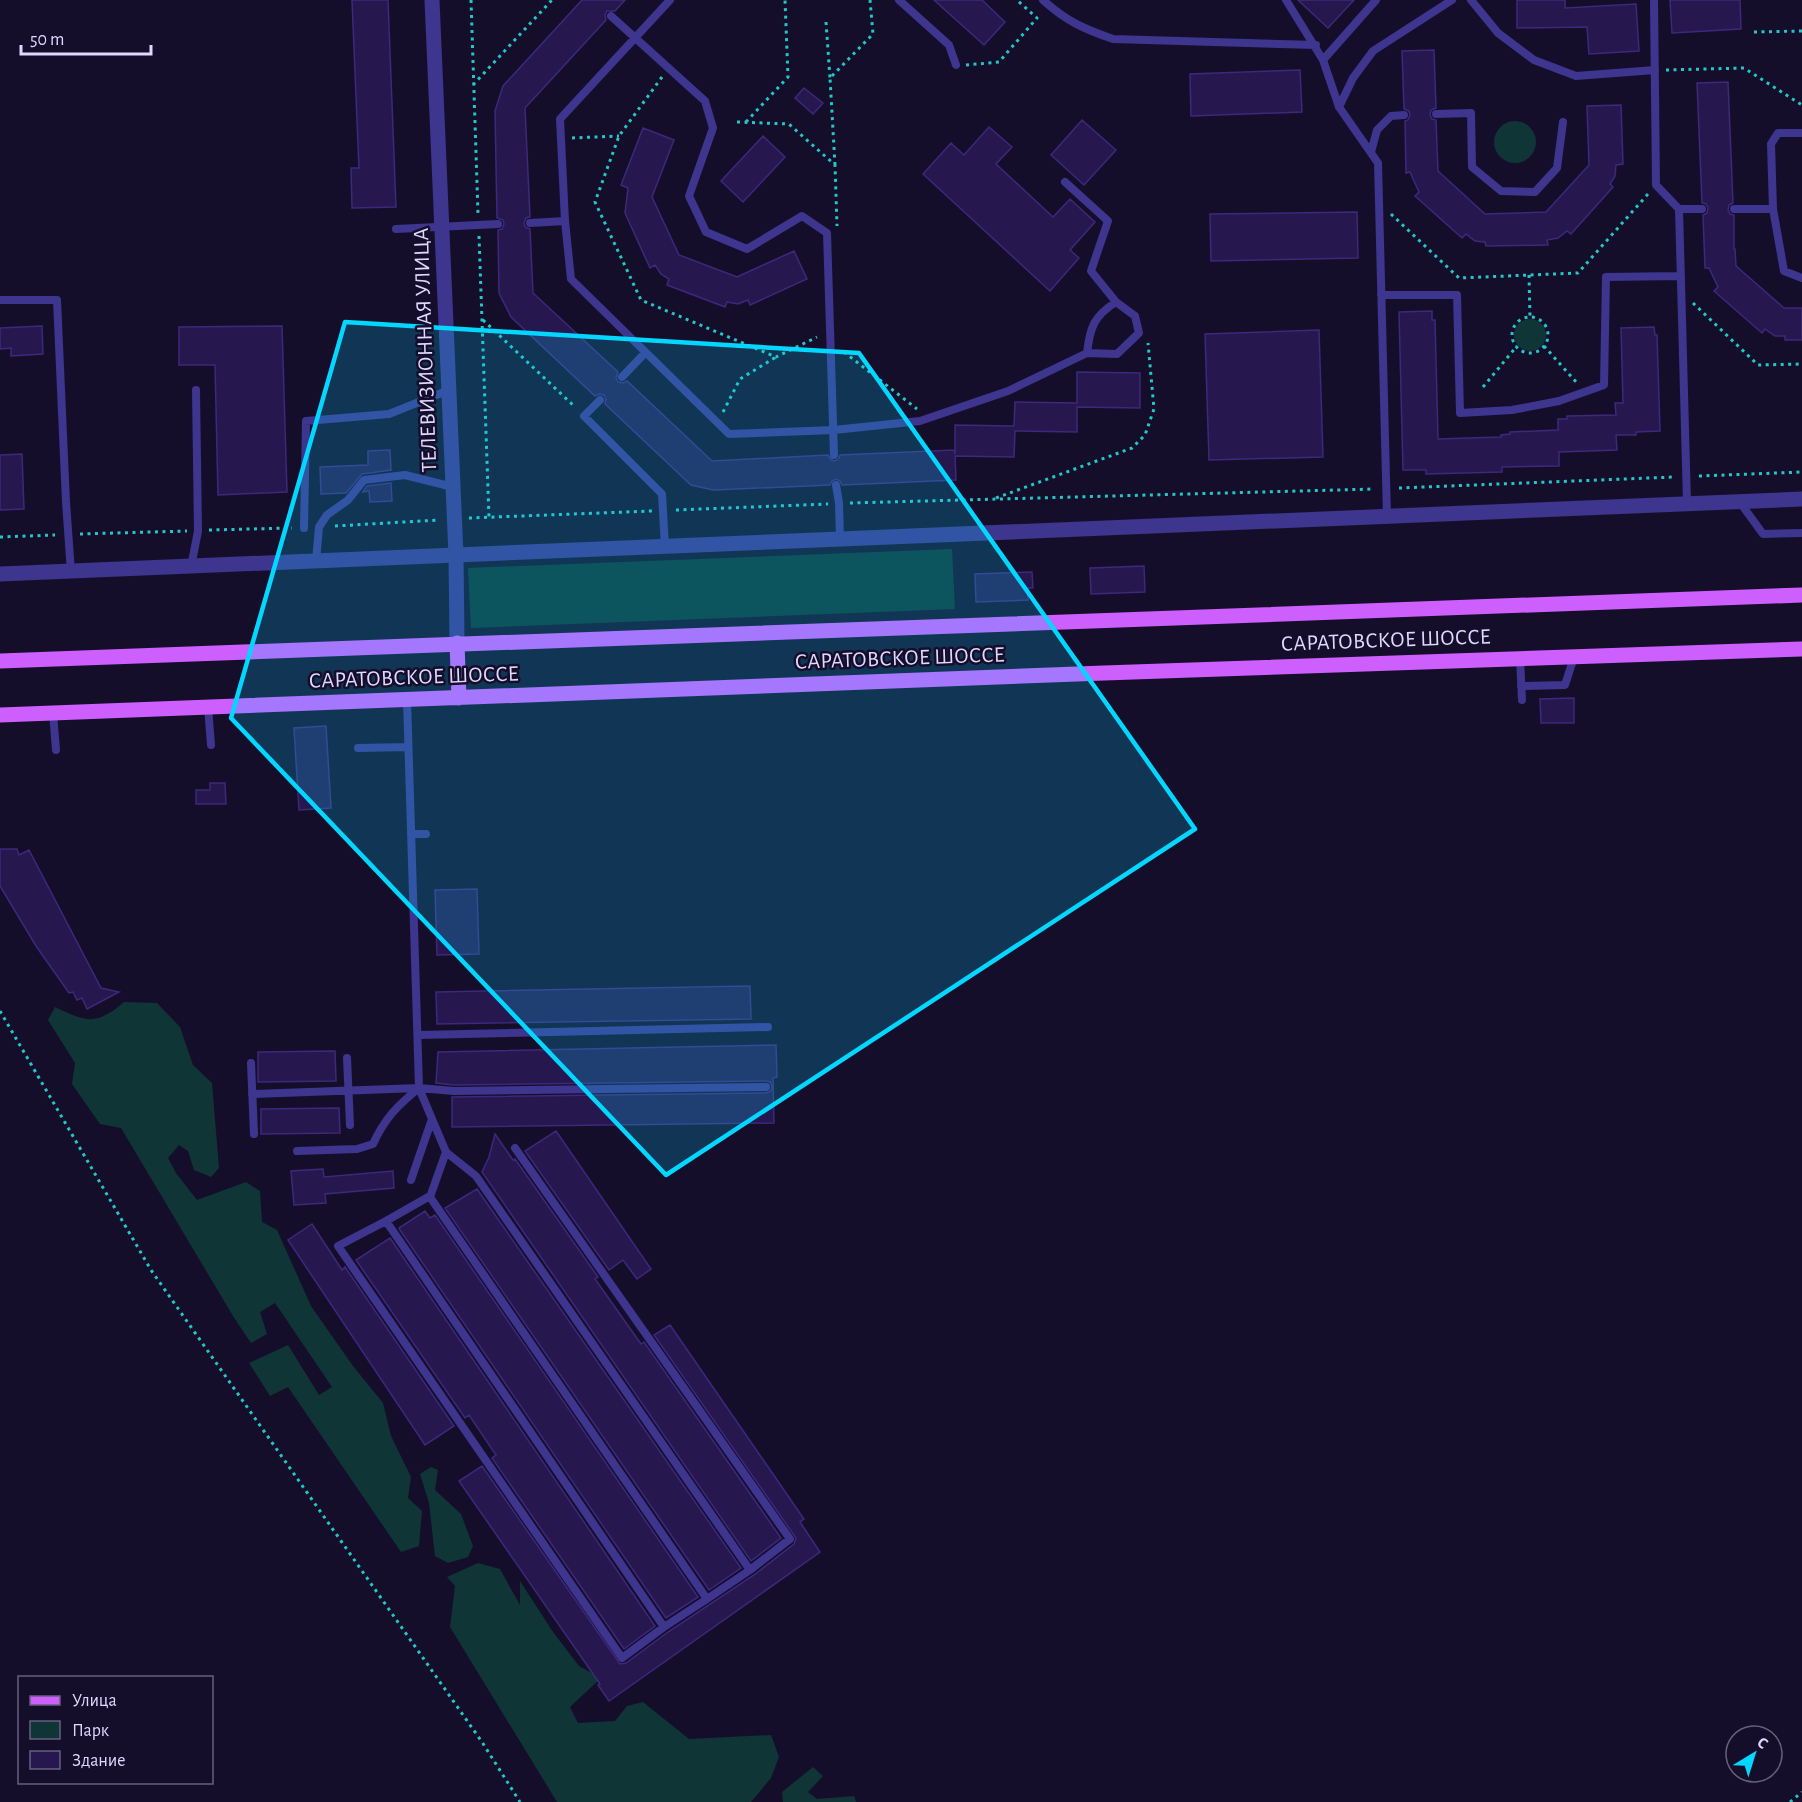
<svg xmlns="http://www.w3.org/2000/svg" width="1802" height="1802" font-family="'Alegreya Sans',sans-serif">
<rect width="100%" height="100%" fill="#150e2b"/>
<path fill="#103536" d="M1494 142a21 21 0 1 1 42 0a21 21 0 1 1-42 0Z
M1514 335a16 16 0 1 1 32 0a16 16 0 1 1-32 0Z
M952,549L955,609L471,628L468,568Z
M124,1002L157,1003L180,1027L193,1065L212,1083L219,1168L211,1177L194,1170L188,1151L179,1145L168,1158L176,1173L197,1200L246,1182L260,1191L262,1222L277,1230L311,1306L353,1366L383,1403L391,1436L411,1477L408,1498L422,1511L419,1546L401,1552L288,1387L270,1396L249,1363L288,1345L319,1395L332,1387L275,1303L260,1312L267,1334L251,1343L233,1316L121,1128L100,1124L72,1084L75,1063L48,1020L55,1007C86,1022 96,1026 124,1002Z
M431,1467L438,1470L435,1490L461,1514L473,1546L468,1557L448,1563L435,1556L429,1503L420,1474Z
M478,1563L500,1569L520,1605V1581L553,1632L579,1666L601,1678L570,1707L578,1723L615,1721L627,1706L643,1702L689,1739L771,1735L779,1757L771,1778L751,1802H557L450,1627L455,1586L447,1577Z
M813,1767L823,1776L808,1792L817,1799L854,1796L856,1802H783L782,1792Z"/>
<path fill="#26184e" stroke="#3d287c" stroke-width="1.5" d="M352,0H388L396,207L352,208L351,168H359Z
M582,0H625L615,11H607L605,15L606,20L525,108L530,217L526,218L524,223L525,227L530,229L533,293L618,372L616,378L618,382L623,383L627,381L712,461L828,455L831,460L835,461L839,458L840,455L954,450L955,454V425L1014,426L1015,402L1077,403V372L1140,373V408L1077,407V432L1015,431L1014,457L955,456L956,480L842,485L840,481L836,479L832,481L830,485L713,490L691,485L605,404L606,399L604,395L599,394L595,396L511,317L499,293L498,230L502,229L504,224L503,220L497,218L495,111L503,86Z
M934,0H982L1005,22L984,45Z
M1298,0H1354L1328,28Z
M1517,0H1565V8L1636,4L1639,51L1589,54L1587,27L1517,28Z
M1670,0H1740L1741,29L1672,33Z
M1434,50L1436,108L1431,110L1430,115L1432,119L1436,120L1438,171L1485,214L1546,212L1589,165L1587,106L1621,105L1623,164L1616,165L1615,176L1610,184L1613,187L1571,234L1567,231L1558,238L1547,240L1548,245L1486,246L1485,242L1475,241L1466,234L1462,238L1415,196L1419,192L1410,172L1406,173L1405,121L1408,120L1410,115L1409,111L1404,109L1402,51Z
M1300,70L1302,112L1191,116L1190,74Z
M1728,82L1733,203L1729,205L1728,210L1730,214L1734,215V249H1735L1736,266L1784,308H1802V340H1785V336H1775L1765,329L1762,333L1714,291L1718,287L1709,268H1705L1703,215L1707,213L1708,208L1706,204L1702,203L1697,83Z
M804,88L823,103L813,114L795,98Z
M1082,120L1116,150L1084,185L1051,155Z
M989,127L1012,147L996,164L1053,217L1070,199L1095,222L1070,250L1079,258L1050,291L923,174L951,143L964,155Z
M643,128L674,140L652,197L679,255L737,277L794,251L807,279L750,305L748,300L738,304L727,302L725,307L667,285L669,279L661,274L655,265L650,268L625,213L628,188L621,185Z
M763,136L785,157L743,202L721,181Z
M1357,212L1358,258L1211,261L1210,214Z
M1432,311V320H1435L1438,439L1501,437V435L1510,434V432L1558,430V419H1567V416L1616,415L1615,403H1623L1621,328L1654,327L1655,335H1657L1660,431L1636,432V435H1616L1617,450L1559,452V466L1502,467V472L1426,474V470H1403L1399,312Z
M42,326L43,354L11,356V348L0,349V328Z
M282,326L287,492L218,495L215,365H179V327Z
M1319,330L1323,457L1209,460L1205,334Z
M390,450L391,470L362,474L346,493L321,494L320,467L368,465V451Z
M22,454L24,509L0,510V455Z
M391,483L392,501L370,502L369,491L363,492L367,486Z
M1144,566L1145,592L1091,594L1090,568Z
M1032,572L1033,588H1028V600L976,602L975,574Z
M1574,698V723H1541L1540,699Z
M326,726L331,808L299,810L294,728Z
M210,783H225L226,804H196V790H210Z
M0,849H17L19,855L29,850L101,988L119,992L87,1009L82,998L77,1000L73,992L69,993L36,946L0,886Z
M477,889L479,954L437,955L435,890Z
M750,986L751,1019L437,1024L436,992Z
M776,1045L777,1077L773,1078L774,1123L452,1127V1097L766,1093L771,1091L772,1086L770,1082L766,1081L454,1085L436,1083L438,1052Z
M335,1051L336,1081L258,1082V1052Z
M339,1108L340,1133L261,1134V1109Z
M556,1131L651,1269L637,1279L623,1260L609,1270L525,1151Z
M495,1134L513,1160L515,1159L598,1277L595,1279L641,1344L644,1342L781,1538L751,1561L482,1172L489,1157Z
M323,1169L324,1177L393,1171L394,1188L325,1194L326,1203L294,1205L291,1171Z
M477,1189L741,1568L709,1590L445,1208Z
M425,1211L430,1218L435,1215L698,1597L666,1618L400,1230L399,1228Z
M312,1224L342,1270L345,1267L454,1426L425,1445L288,1240Z
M390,1238L655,1626L624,1649L492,1458L496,1455L469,1415L465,1418L356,1260Z
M670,1325L804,1519L800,1522L820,1552L609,1701L598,1685L600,1684L459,1481L482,1466L620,1664L626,1663L668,1632L754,1575L794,1544L796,1538L654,1335Z"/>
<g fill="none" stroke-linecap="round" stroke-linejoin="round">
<path stroke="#24c7c7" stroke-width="3" stroke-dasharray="3 4.5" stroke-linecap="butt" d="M471,0L478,214
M826,22L830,78
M1754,32L1802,31
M966,65L999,62L1037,18L1017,0
M1666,70L1744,68L1802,105
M662,77L619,136L595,202L641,300L776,357L817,337
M473,85L552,0
M737,122L789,124L835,165L837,226
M746,122L788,77L785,0
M572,138L619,136
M835,165L830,78L873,34L870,0
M1391,214L1459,278L1578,273L1648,194
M479,236L489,517
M1529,275L1530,317
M1693,303L1758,365L1802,364
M1512 335a18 18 0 1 1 36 0a18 18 0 1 1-36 0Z
M483,320L575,407
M1544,346L1577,383
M844,352L917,409
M1483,387L1517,346
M723,412L740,379L776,357
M1699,476L1802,472
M1399,488L1674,477
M996,498L1132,448L1145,435L1154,409L1148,343
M850,503L1374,489
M676,510L828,504
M469,518L652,511
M335,526L439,520
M209,530L292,528
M80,534L187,531
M0,537L55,535
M0,1011L151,1270L482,1742L520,1802
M1790,1802L1802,1792"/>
<path stroke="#3d358e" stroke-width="8" d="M670,0L560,119L565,221L571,279L729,434L834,430L920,421L1008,391L1087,353L1117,354L1139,333L1135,316L1116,302L1091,271L1108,221L1065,182
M899,0L949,45L956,65
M1043,0C1066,21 1084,29 1113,39L1316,45
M1286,0L1323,60L1339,107L1378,163L1387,517
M1471,0L1498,33L1534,60L1576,76L1655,70
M1654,0L1656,185L1679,209L1687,502
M611,16L705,101L713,128L689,196L706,232L747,249L802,216L827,233L834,455
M1323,60L1376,0
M1339,107L1353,78L1373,51L1452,0
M1436,114L1471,113L1472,167L1501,191L1535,192L1557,168L1563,122
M1802,133H1778L1771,144L1773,209L1784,271L1802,278
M1371,152L1377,130L1391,116L1404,115
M1679,209H1702
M1734,209H1773
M530,223L565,221
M396,229L498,224
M1381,295H1457L1460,413L1512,410L1559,401L1604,385L1606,277L1681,276
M0,300H57L66,502L71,572
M1087,353C1090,327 1094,316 1116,302
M622,377L645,353
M600,400L584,416L662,494L665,547
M836,485L839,503L840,539
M1739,501L1763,534L1802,533
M304,528L306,421L389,414L449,390
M316,561L319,527L327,515L348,500L364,480L405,475L453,487
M191,567L198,531L196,390
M1520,658L1522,700
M1521,686L1565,685L1574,657
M208,707L211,745
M53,713L56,750
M358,748L408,747
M411,834H426
M418,1035L768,1027
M347,1058L350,1125
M251,1063L254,1134
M252,1094L419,1088L407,700
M432,1119L446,1152L476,1176L750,1570L707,1599L430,1197L446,1152
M515,1148L790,1539L750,1570
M297,1151L357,1149L373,1144C385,1118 397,1106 419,1088L454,1091L766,1087
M411,1180L432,1119L419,1088
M430,1196L386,1221L664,1627L707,1599
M386,1221L338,1246L622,1658L664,1627"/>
<path stroke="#3d358e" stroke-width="15" d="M0,574L1802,499"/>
<path stroke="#3d358e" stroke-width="15" d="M432,0L456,555L457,643"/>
<path stroke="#cd5fff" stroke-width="15" d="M457,643L459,698
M0,661L1802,595
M0,715L1104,673L1802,649"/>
</g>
<path fill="#04d7ff" fill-opacity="0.2" stroke="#04d7ff" stroke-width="4.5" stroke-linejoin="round" d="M345,322L859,353L1195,829L666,1175L231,718Z"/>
<g text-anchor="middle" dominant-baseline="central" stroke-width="5" stroke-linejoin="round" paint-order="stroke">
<g font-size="22" fill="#dfd8ff" stroke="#150e2b">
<text transform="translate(425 350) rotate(-92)">ТЕЛЕВИЗИОННАЯ УЛИЦА</text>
<text transform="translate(1386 640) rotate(-2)">САРАТОВСКОЕ ШОССЕ</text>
<text transform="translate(900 658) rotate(-2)">САРАТОВСКОЕ ШОССЕ</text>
<text transform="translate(414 677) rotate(-2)">САРАТОВСКОЕ ШОССЕ</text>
</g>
</g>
<rect x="18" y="1676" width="195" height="108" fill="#150e2b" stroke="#665f80" stroke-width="1.5"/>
<rect x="30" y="1696" width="30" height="9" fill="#cd5fff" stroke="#665f80" stroke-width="1.5"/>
<text x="72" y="1706" font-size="18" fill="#dfd8ff">Улица</text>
<rect x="30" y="1721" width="30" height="18" fill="#103536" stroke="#665f80" stroke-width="1.5"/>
<text x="72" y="1736" font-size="18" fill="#dfd8ff">Парк</text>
<rect x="30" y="1751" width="30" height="18" fill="#26184e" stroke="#665f80" stroke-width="1.5"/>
<text x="72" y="1766" font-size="18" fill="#dfd8ff">Здание</text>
<g transform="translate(1754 1754) rotate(38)"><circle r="28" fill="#150e2b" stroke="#665f80" stroke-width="1.5"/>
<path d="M0-4.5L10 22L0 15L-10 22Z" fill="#04d7ff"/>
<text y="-9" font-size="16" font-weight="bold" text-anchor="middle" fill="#dfd8ff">С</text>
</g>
<path d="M21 45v9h130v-9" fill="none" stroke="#dfd8ff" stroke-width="3"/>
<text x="30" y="45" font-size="18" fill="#dfd8ff" stroke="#150e2b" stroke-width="4.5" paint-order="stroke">50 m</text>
</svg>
